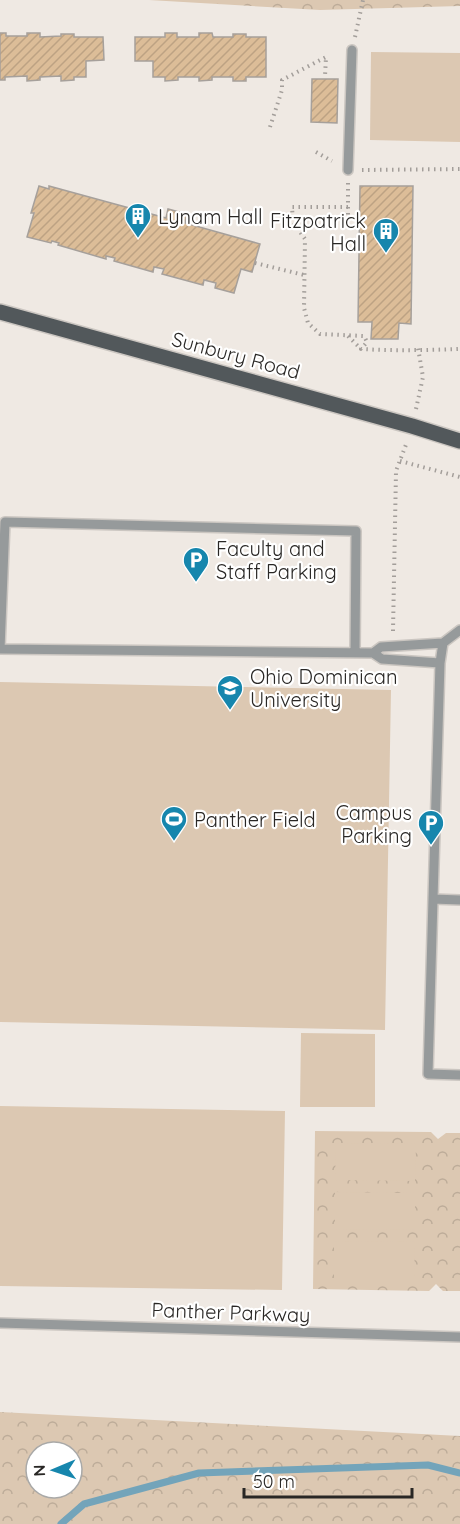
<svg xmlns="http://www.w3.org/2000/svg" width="460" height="1524" font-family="Quicksand,sans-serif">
<defs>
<pattern id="forest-crowns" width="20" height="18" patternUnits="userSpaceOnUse" patternTransform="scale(1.5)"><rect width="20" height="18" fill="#dcc8b2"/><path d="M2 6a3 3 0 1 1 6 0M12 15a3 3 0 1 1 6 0" fill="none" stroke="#bdac99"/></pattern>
<pattern id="building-hatch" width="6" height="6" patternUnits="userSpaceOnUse" patternTransform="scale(1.5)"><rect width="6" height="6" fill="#dcbd98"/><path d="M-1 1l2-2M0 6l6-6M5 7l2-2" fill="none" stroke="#bda283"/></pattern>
</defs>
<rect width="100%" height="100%" fill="#efe9e3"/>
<path fill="url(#forest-crowns)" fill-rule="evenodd" d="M149,0H460V6L320,10Z
M315,1131L431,1132L438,1139L446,1133H460V1291H443L436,1284L429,1291L313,1289Z
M0,1412L460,1436V1524H0ZM36,1452H72V1488H36Z"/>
<path fill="#dcc8b2" d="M371,52L460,53V142L370,140Z
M0,682L391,690L385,1030L0,1022Z
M301,1033L375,1034V1107H300Z
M0,1106L285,1111L282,1290L0,1286Z
M336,1143L416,1144L415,1181L335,1180Z
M335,1192L415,1193V1230L335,1229Z
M334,1241L415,1242L414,1279H334Z"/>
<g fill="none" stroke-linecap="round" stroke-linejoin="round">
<path stroke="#73a4ba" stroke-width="7" d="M61,1524L84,1504L199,1473L428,1465L460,1473"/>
</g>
<path fill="url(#building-hatch)" stroke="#a6a09b" stroke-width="1.5" d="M0,33H6V36H27V33H40V37L61,36V34H74V37H103L104,60L86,61V77H74V80L61,81V76L40,77V80L27,81V76L5,77V80H0Z
M165,33H177V37H199V33H212L213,37H233V34H246V37H266V77H246V81H233V77H212V80L199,81V77H178V80L165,81V77H153V61H135V37H165Z
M312,79H338L337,123L311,122Z
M39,186L49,189V186L166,218L168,209L187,214L185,223L260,244L252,272L241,269L234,293L215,288L216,283L204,280L203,285L162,274L164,269L154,267L153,272L114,261L115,258L106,256V259L58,245L59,243L52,241L51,243L27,237L34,213H31Z
M360,186H413L411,324L399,323L398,339H371L372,322H358Z"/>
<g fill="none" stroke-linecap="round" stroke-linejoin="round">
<g stroke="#cbc6c1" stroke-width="12">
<path id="service" d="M348,170L352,50
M460,630L443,643L440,663L433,899L460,900
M0,649L5,522L356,531L355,653
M0,649L373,653L381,647L443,643
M373,653L382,659L440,663
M433,899L428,1074L460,1075
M0,1323L460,1337"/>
</g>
<g stroke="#cbc6c1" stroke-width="18">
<path id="primary" d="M0,312L412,426L460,441"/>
</g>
<path stroke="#a39e9a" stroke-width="4" stroke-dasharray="1.5 4.5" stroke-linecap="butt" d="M355,37L363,0
M270,127L282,90V80L326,57L325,76
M316,152L332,161
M362,170L460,169
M348,183V217
M348,207H292L293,222L305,239L304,308L308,323L320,334L364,336L367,342L361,349C394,351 428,350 460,349
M255,263L304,275
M348,336L361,349
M416,409L423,377L418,348
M400,461L460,477
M393,631L396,471L407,442"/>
<use href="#service" stroke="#969a9b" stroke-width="9"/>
<use href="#primary" stroke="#52585b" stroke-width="15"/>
</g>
<defs>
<g id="building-pin" transform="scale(1.35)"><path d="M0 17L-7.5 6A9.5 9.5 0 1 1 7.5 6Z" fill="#1686ad" stroke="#fff"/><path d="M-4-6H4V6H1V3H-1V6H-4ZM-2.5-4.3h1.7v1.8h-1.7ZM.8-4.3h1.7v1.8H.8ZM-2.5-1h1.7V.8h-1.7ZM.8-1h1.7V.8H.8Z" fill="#fff"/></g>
<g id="parking-pin" transform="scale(1.35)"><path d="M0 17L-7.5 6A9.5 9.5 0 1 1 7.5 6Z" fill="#1686ad" stroke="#fff"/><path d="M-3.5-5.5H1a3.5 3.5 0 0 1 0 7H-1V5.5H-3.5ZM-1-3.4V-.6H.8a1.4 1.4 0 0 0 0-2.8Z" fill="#fff"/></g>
<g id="university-pin" transform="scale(1.35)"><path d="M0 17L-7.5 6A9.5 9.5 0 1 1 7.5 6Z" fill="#1686ad" stroke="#fff"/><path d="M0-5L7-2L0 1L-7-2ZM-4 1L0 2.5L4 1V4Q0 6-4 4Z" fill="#fff"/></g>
<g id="stadium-pin" transform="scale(1.35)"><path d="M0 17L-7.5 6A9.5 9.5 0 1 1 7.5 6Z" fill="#1686ad" stroke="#fff"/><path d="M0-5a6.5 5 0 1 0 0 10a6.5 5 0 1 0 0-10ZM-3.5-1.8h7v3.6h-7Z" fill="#fff"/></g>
</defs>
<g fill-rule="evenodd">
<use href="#building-pin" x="138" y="216"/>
<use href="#building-pin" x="386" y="231"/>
<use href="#parking-pin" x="196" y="560"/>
<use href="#university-pin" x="230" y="688"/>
<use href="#stadium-pin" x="174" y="819"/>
<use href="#parking-pin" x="431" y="823"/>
</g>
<g text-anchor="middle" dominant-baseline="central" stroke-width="4.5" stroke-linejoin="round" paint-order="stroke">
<g font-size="20" fill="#292725" stroke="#fff" text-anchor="start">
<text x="158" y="216">Lynam Hall</text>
<text x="366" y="220" text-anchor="end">Fitzpatrick<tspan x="366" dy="23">Hall</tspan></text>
<text x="216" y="548">Faculty and<tspan x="216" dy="23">Staff Parking</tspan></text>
<text x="250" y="676">Ohio Dominican<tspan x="250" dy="23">University</tspan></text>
<text x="412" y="812" text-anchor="end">Campus<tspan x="412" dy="23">Parking</tspan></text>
<text x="194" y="819">Panther Field</text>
</g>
<g font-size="20" fill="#292725" stroke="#fff">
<text transform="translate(236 355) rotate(15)">Sunbury Road</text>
<text transform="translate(231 1312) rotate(2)">Panther Parkway</text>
</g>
</g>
<g transform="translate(54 1470) rotate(268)"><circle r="28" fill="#ffffff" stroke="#a9a9a8" stroke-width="1.5"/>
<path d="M0-4.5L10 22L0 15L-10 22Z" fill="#1686ad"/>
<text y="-9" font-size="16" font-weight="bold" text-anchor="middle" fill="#292725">N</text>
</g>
<path d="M244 1488v9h168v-9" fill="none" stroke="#292725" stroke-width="3"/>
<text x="253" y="1488" font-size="18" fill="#292725" stroke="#ffffff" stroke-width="4.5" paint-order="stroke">50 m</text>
</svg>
